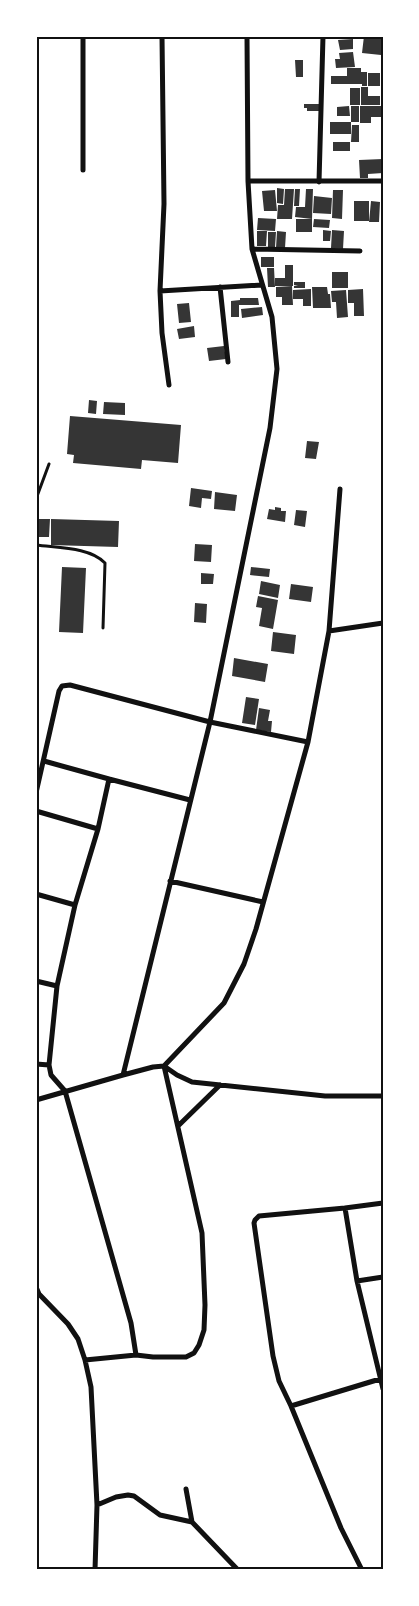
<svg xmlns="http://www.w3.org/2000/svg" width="419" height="1606" font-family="'Asap Condensed',sans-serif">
<rect width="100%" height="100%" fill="#fff"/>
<path fill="#353535" d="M364,36H383L381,55L362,53Z
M353,39V49L340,50L338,40Z
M353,52L355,67L336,68L335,59H340L339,53Z
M295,60H303V77H296Z
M347,68H361V72H367V86H362V84H331V76H347Z
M368,73H380V86H368Z
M361,87H368V96H380V105H361Z
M350,88H360V105H350Z
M304,104H319V111H307V108H304Z
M349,106L350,116H337V107Z
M351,106H359V122H351Z
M360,106H382V117H371V123H360Z
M330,122H351V134H330Z
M352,125H359V142H351Z
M333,142H350V151H333Z
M383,159V173L368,174V178H360L359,160Z
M277,188L284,189L283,204L277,203Z
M285,189H294L292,219H277L278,205H284Z
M295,189H300L299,206H294Z
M306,189H313L312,219L295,217L296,207H305Z
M275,190L277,211H264L262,191Z
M333,190H343L342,219L332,218Z
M314,196L332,198L331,214L313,213Z
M354,201H369V221H354Z
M371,201L380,202L379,222H369Z
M258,218L276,219L275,231L257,230Z
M296,219H312V232H296Z
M314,219L330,220L329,228L313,227Z
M323,230L331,231L330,241H323Z
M332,230L344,231L343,249L331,248Z
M257,231H267L266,246H257Z
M277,231L286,232L285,248H276Z
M268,232H276L275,247H268Z
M261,257H274V267H261Z
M285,265H293V286H275V278H285Z
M267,268H274L275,287H268Z
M332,272H348V288H332Z
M294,282H305V288H294V286L298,285H294Z
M292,286L293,305H282V297H276V287Z
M312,287H327L328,294H330L331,308H313Z
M311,289V306H303V299H293V290Z
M363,289L364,316H354V303H348V290Z
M346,290L348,317L337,318L336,302H332L331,291Z
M240,298H258L259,305H239V317H231V301L240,300Z
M189,303L191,322L179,323L177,304Z
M262,307L263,315L242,318L241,309Z
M194,326L195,337L179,339L177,329Z
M224,346L226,359L209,361L207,348Z
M89,400L97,401L96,414L88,413Z
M104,402L125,403V415L103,414Z
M70,416L181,425L178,463L142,460L141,469L73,463L74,455L67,454Z
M307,441L319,442L316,459L305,458Z
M191,488L212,491L211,499L202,498L201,508L189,506Z
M215,492L237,495L235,511L214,509Z
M275,507L281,508V511H286L285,522L267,519L269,509L275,510Z
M296,510L307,511L305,527L294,525Z
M36,519H50L49,537H36Z
M51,519L119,521L118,547L51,545Z
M195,544L212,545L211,562L194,561Z
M62,567L86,568L83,633L59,632Z
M251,567L270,569L269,577L250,575Z
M201,573L214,574L213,584H201Z
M261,581L280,585L278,598L259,594Z
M291,584L313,587L311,602L289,599Z
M258,596L278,600L273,629L259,626L262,608L256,607Z
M195,603L207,604L206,623L194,622Z
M273,632L296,635L294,654L271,651Z
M234,658L268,664L265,682L232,676Z
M246,697L259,699L255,725L242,723Z
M259,708L270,710L268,721H272L271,732L256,730Z"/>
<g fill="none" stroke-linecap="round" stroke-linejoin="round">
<path stroke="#111" stroke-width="3" d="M36,499L49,464
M36,545C58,548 90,547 105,563L103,628"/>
<path stroke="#111" stroke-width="5" d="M162,36L164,204L160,291L162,333L169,385
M83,170V36
M248,181H383
M319,182L323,36
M252,249L360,251
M220,287L228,362
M160,291L262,285
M329,631L383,623
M44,761L109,779
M36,793L59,691L62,686L70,685L210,722L308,742
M36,811L98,829L75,905L57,986L49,1065L51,1075L65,1091L131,1323L136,1355
M98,829L109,779L190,800
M170,881L263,902
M36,894L75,905
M36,981L57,986
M36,1064L49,1065
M164,1066L177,1075L192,1082L325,1096H383
M123,1075L210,722L270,428L277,369L272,317L252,249L248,181L247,36
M36,1100L123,1075L153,1067L164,1066L224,1003L244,964L256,929L308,742L329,631L340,489
M178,1126L220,1085
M345,1208L357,1281L383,1389
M357,1281L383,1277
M36,1287L39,1294L68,1324L78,1339L85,1360L91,1387L97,1505L95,1570
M85,1360L136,1355L153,1357H186L194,1353L199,1345L204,1330L205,1305L202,1233L164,1066
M291,1406L380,1379
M186,1489L192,1522
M97,1505L116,1497L128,1495L134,1496L160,1515L192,1522L238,1570
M362,1570L341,1528L291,1406L279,1381L273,1356L254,1223L255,1220L259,1216L345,1208L383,1203"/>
</g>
<rect width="419" height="1606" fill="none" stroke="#ffffff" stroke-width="75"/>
<rect x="38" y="38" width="344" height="1530" fill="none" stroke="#111" stroke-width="2"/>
</svg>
